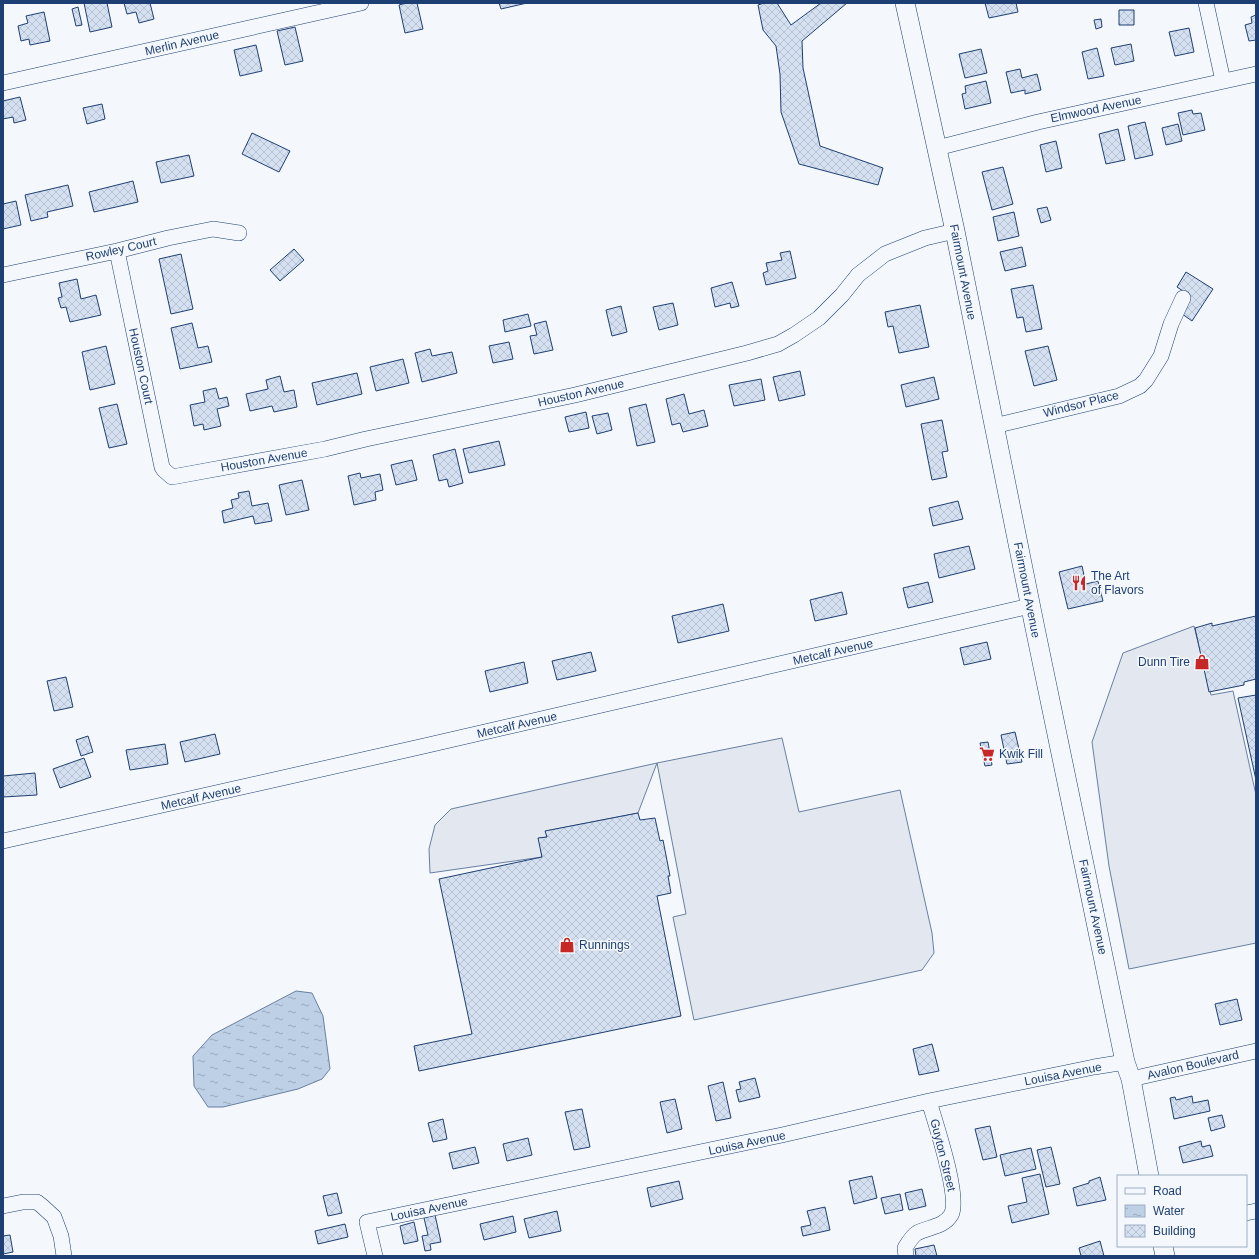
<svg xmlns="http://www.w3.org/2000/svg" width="1259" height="1259" font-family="Arial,sans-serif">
<defs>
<pattern id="water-ripples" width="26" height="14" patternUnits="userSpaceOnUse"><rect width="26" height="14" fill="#bed0e5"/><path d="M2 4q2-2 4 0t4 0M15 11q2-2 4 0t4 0" fill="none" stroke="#9aaabe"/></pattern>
<pattern id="building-cross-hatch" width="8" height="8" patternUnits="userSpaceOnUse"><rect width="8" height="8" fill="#d5e0f0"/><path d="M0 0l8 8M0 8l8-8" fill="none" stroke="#b6c1d1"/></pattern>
</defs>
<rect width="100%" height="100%" fill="#f4f7fb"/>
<path fill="#e3e8f0" stroke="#687fa3" d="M1194,626L1211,695L1233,691L1256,795V943L1129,969L1109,866L1092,742L1123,653Z
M782,738L799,812L900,790L932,933L934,953L922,970L694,1020L673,917L686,914L657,763L638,813L546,831L547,837L539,838L542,857L430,873L429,849L435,825L451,809L657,763Z"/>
<path fill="url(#water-ripples)" stroke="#687fa3" d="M296,991L312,993L323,1016L330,1069L322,1079L298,1089L223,1107H208L194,1086L193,1056L212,1035Z"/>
<path fill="url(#building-cross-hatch)" stroke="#1d3f73" d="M84,3H107L112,27L90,32Z
M124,3H150L154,19L139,23L136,12L127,14Z
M406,3H417L423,29L405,33L399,5Z
M499,3H527L501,9Z
M764,3H777L791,25L821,3H847L802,41L803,68L820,146L883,168L878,185L799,164L781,112L780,74L776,46L763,30L758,5Z
M985,3H1016L1018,12L989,18Z
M78,7L82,25L76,26L72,9Z
M1119,10H1134V25H1119Z
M44,12L50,41L30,45L29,39L21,41L18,26L28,23L26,16Z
M1256,15V40L1249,41L1245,25L1252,23L1251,17Z
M1101,19L1102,27L1096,29L1094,20Z
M295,27L303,61L285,65L277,31Z
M1189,28L1194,52L1175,56L1169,32Z
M1131,44L1134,61L1115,65L1111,48Z
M256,45L262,71L240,76L234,50Z
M1097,48L1104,76L1088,79L1082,52Z
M981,49L987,73L965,78L959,54Z
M1020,69L1022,78L1037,74L1041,90L1025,94V90L1011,93L1006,72Z
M986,81L991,103L965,109L962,94L966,93L965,86Z
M20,97L26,120L14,123L13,117L3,119V101Z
M102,104L105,119L87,124L83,108Z
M1192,110L1193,114L1201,113L1205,130L1183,135L1178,113Z
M1145,122L1153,155L1135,159L1128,126Z
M1178,124L1182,141L1166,145L1162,128Z
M1118,129L1125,160L1106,164L1099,134Z
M252,133L290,151L279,172L242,154Z
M1056,141L1062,168L1046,172L1040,145Z
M189,155L194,176L161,183L156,162Z
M1003,167L1013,204L992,210L982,172Z
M133,181L138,202L94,212L89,192Z
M68,185L73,206L47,212L48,217L31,221L25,195Z
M16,201L21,225L3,229V204Z
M1047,207L1051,220L1041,223L1037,209Z
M1014,212L1019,236L998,241L993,217Z
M1022,247L1026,266L1005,271L1000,252Z
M294,249L304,260L280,281L270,270Z
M790,251L796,278L766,285L763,273L768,271L766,263L782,260L780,253Z
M181,254L193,309L171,314L159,259Z
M1186,272L1213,289L1192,321L1178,311L1189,295L1177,287Z
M77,279L81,299L96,295L101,315L70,322L66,307L61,308L58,298L62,297L59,283Z
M732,282L739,306L731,308L730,303L715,307L711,288Z
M1033,285L1042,329L1026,332L1023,317L1017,318L1011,289Z
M673,303L678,325L659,330L653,307Z
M920,305L929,347L899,353L893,326L888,327L885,312Z
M621,306L627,332L612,336L606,310Z
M528,314L531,326L505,332L503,320Z
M546,321L553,350L534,354L530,336L537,335L534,324Z
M192,323L198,348L208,346L212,362L180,369L171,328Z
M509,342L513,359L493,363L489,346Z
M106,346L115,384L90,390L82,352Z
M1048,346L1057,380L1034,386L1025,351Z
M430,349L432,356L452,352L457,373L422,382L415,353Z
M403,359L409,383L376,391L370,367Z
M800,371L805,395L779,401L773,377Z
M357,373L362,394L317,405L312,383Z
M280,376L284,392L294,390L297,407L274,412L272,406L250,411L246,394L268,389L266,380Z
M934,377L939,399L906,407L901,385Z
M761,379L765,400L734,406L729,385Z
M216,388L219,399L227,397L229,406L217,409L221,426L204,430L203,424L194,426L190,405L205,402L203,391Z
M684,394L689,414L704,410L708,426L683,432L680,423L672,425L666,399Z
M117,404L127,444L109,448L99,408Z
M646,404L655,442L637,446L629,408Z
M586,412L589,428L569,432L565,417Z
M608,413L612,430L597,434L592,416Z
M942,420L948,451L942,452L947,477L932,480L921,424Z
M499,441L505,465L469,473L463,449Z
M455,449L463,483L449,487L447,479L439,481L433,455Z
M412,460L417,480L396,485L391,465Z
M360,473L361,478L380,474L383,490L375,492L376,500L354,505L348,476Z
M302,480L309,510L286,515L279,485Z
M249,491L252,506L268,503L272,521L255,524L253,516L224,523L222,511L233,508L231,500L239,498L238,493Z
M958,501L963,519L933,526L929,508Z
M969,546L975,569L939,578L934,554Z
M1082,566L1086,584L1098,581L1103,601L1068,609L1059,572Z
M928,582L933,602L908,608L903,588Z
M842,592L847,614L815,621L810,600Z
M723,604L729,631L678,643L672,616Z
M1256,616V679L1244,682V685L1209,692L1195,628L1212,623V626Z
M987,642L991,659L964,665L960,648Z
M591,652L596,671L557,680L552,661Z
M524,662L528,683L490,692L485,671Z
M66,677L73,707L54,711L47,681Z
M1256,695V780L1238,698Z
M1015,732L1022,762L1007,764L1001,735Z
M215,734L220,754L185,762L180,742Z
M88,736L93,752L81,756L76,740Z
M988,742L992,765L985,766L980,743Z
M165,744L168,764L130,770L126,750Z
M84,758L91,777L60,788L53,769Z
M35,773L37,795L3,797V776Z
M638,813L640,820L655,818L660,841L663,840L670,876H668L671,893L657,896L681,1016L419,1071L414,1046L472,1034L439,879L542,857L538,838L547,837L545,831Z
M1237,999L1242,1020L1220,1025L1215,1004Z
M932,1044L939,1071L919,1075L913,1049Z
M755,1078L760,1097L739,1102L736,1090L741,1089L739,1082Z
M723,1082L731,1118L716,1121L708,1086Z
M1192,1096L1193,1103L1208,1100L1210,1111L1174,1119L1170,1098L1175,1097L1176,1100Z
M675,1099L682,1129L667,1133L660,1102Z
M582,1109L590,1147L574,1150L565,1112Z
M1222,1115L1225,1127L1211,1131L1208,1118Z
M443,1119L447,1139L433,1142L428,1123Z
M990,1126L997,1157L983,1160L975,1129Z
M528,1138L532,1155L507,1161L503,1144Z
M1201,1141L1202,1147L1210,1145L1213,1156L1183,1163L1179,1147Z
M475,1147L479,1163L453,1169L449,1153Z
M1051,1147L1060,1184L1046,1187L1037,1150Z
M1031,1148L1036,1169L1005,1176L1000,1155Z
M1040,1174L1049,1214L1012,1223L1008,1206L1027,1202L1022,1178Z
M872,1176L877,1198L854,1204L849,1181Z
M1100,1177L1106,1200L1077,1206L1073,1188L1089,1183V1181Z
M679,1181L683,1199L651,1207L647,1188Z
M922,1189L926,1206L909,1210L905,1193Z
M337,1193L342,1213L328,1216L323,1196Z
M900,1194L903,1210L885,1214L881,1198Z
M825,1207L830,1230L803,1236L801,1227L811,1225L807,1211Z
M557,1211L561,1231L529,1238L524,1219Z
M435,1215L441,1242L430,1244L431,1250L425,1251L422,1236L428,1235L424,1218Z
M513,1216L516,1232L484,1240L480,1224Z
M414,1222L418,1241L404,1244L400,1226Z
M345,1224L348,1237L318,1244L315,1231Z
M10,1235L13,1252L3,1254V1236Z
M1100,1241L1104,1256H1081L1079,1248Z
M934,1245L937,1256H916L915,1249Z"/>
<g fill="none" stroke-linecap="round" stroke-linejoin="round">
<g stroke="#1d3f73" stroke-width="16">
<path id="minor" d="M1206,3L1223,81
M3,83L361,3
M937,148L1038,122L1256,74
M117,251L162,467L164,470L172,477L325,449L366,439L575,395L747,353L778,344L794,335L819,318L842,295L858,275L885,254L925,238L955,231
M3,275L117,251L168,238L213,229L239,233
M994,426L1119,396L1140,386L1146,380L1161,356L1171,324L1183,298
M3,841L424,746L1030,606
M1131,1079L1256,1051
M3,1206L23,1202H37L42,1206L54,1217L61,1236L64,1256
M1246,1213L1256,1211
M375,1256L367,1222L782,1135L929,1101L1094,1067L1125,1062
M906,1256L905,1248C908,1243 912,1236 917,1233C928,1227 944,1227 951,1215C961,1198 935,1122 929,1101"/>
</g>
<g stroke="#1d3f73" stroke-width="20">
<path id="major" d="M905,3L955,231L1035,628L1125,1062L1131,1079L1149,1176
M1163,1246L1165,1256"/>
</g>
<use href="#minor" stroke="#f4f7fb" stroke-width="15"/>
<use href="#major" stroke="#f4f7fb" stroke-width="19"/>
</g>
<defs>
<g id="restaurant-bare" transform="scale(1.2)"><path d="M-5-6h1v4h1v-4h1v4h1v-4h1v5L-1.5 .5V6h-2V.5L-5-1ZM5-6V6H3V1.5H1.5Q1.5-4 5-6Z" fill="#c62828" stroke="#f4f7fb" stroke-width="2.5" paint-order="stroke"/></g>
<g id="shop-bare" transform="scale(1.2)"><path d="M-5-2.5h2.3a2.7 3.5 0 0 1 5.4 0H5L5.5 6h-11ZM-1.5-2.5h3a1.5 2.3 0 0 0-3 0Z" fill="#c62828" stroke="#f4f7fb" stroke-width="2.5" paint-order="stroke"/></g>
<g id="supermarket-bare" transform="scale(1.2)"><path d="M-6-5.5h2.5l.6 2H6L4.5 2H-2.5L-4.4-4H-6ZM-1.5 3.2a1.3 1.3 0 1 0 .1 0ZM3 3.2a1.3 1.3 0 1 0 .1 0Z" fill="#c62828" stroke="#f4f7fb" stroke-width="2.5" paint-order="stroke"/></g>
</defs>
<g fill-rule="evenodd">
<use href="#restaurant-bare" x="1079" y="583"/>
<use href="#shop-bare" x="1202" y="662"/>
<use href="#supermarket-bare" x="987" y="754"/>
<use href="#shop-bare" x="567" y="945"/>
</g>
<g text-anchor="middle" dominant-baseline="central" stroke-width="3" stroke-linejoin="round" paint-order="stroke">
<g font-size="12" fill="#1d3f73" stroke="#f4f7fb">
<text transform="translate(182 43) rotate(-13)">Merlin Avenue</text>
<text transform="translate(1096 109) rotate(-12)">Elmwood Avenue</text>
<text transform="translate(121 249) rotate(-13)">Rowley Court</text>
<text transform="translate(963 272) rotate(79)">Fairmount Avenue</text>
<text transform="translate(141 366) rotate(78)">Houston Court</text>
<text transform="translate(581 393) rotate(-13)">Houston Avenue</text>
<text transform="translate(1081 404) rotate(-14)">Windsor Place</text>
<text transform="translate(264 460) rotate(-10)">Houston Avenue</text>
<text transform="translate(1027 590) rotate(79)">Fairmount Avenue</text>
<text transform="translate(833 652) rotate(-13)">Metcalf Avenue</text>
<text transform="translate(517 725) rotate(-13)">Metcalf Avenue</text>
<text transform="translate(201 797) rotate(-13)">Metcalf Avenue</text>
<text transform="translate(1093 907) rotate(78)">Fairmount Avenue</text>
<text transform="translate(1193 1065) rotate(-13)">Avalon Boulevard</text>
<text transform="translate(1063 1074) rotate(-11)">Louisa Avenue</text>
<text transform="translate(747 1143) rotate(-12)">Louisa Avenue</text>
<text transform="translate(943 1155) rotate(76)">Guyton Street</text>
<text transform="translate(429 1209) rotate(-12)">Louisa Avenue</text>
</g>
<g font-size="12" fill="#1d3f73" stroke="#f4f7fb" text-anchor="start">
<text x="1091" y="576">The Art<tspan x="1091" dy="14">of Flavors</tspan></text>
<text x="1190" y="662" text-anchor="end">Dunn Tire</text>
<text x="999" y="754">Kwik Fill</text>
<text x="579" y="945">Runnings</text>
</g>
</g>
<rect width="1259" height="1259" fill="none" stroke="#1d3f73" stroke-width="8"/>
<rect x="1117" y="1175" width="130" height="72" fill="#f4f7fb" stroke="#9eadc5"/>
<rect x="1125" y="1188" width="20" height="6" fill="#f4f7fb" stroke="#9eadc5"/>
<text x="1153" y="1195" font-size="12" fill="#1d3f73">Road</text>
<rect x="1125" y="1205" width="20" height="12" fill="url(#water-ripples)" stroke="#9eadc5"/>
<text x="1153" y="1215" font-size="12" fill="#1d3f73">Water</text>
<rect x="1125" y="1225" width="20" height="12" fill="url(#building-cross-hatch)" stroke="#9eadc5"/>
<text x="1153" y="1235" font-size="12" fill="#1d3f73">Building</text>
</svg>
